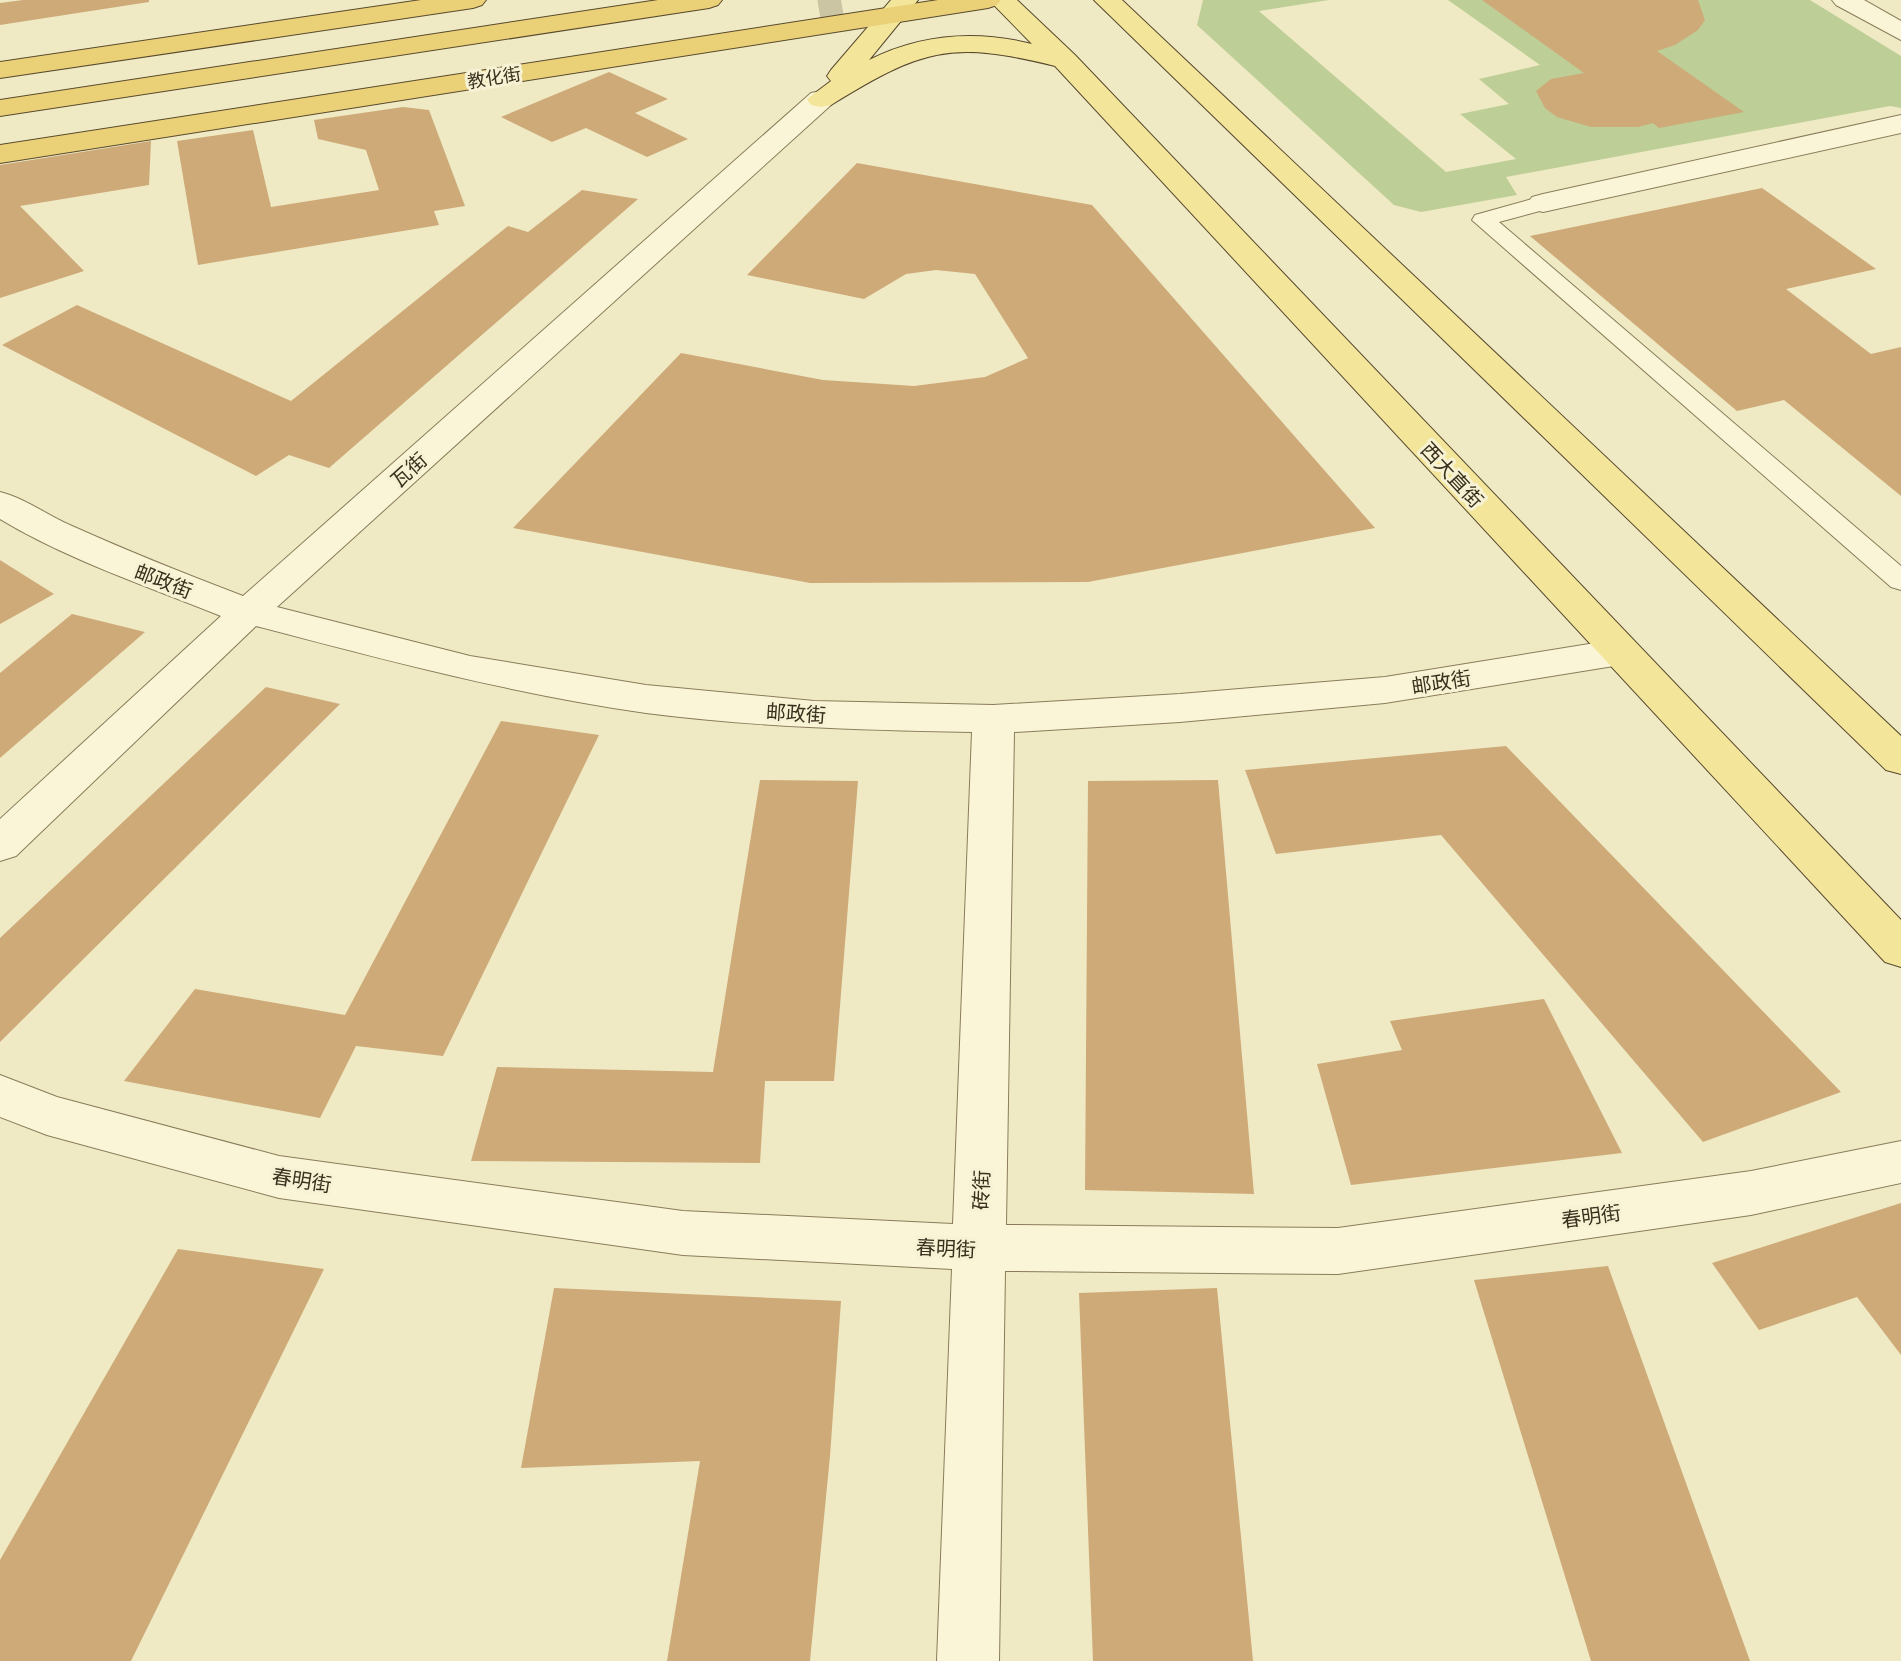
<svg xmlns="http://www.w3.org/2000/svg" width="1901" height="1661" font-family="'Playfair Display','Noto Sans SC',serif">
<rect width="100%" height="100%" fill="#efeac4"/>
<path fill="#bece97" d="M1203,0H1329L1259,11L1446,172L1516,159L1460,114L1509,104L1479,79L1540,65L1448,0H1810L1901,56V108L1890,106L1506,177L1517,195L1421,212L1394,205L1197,25Z"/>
<path fill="#ceaa79" d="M23,0H149V2L0,25V3Z
M1482,0H1698L1705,20L1698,30L1675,45L1657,51L1744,112L1659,128L1653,123L1638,127H1591L1557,117L1545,108L1536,91L1551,79L1584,73Z
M609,72L668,99L635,113L688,139L647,157L586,128L552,142L501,117Z
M403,107L429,110L465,206L434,211L439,225L198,265L177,141L253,130L271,207L379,190L366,150L318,139L314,120Z
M151,141L149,185L20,206L84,271L0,298V165Z
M857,163L1092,205L1375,528L1088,582L810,583L513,528L681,353L823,380L914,386L985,377L1028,358L975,274L936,270L906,274L864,299L747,275Z
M1762,188L1876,269L1786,289L1871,354L1901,347V496L1784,400L1737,411L1530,236Z
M582,190L638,199L329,468L289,455L256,476L2,345L77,305L291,401L508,226L528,232Z
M0,560L54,594L0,624Z
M72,614L145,632L0,758V673Z
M266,687L340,704L0,1042V938Z
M501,721L599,735L443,1056L356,1046L320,1118L124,1081L195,989L345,1015Z
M1506,746L1841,1092L1703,1142L1441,835L1276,854L1245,770Z
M760,780L858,781L834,1081H765L760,1163L471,1161L497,1067L713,1072Z
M1218,780L1254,1194L1085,1190L1088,781Z
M1544,999L1622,1153L1351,1185L1317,1064L1402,1050L1390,1021Z
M1901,1203V1355L1857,1297L1759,1330L1712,1263Z
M178,1249L324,1269L131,1661H0V1560Z
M1608,1266L1750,1661H1591L1474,1280Z
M554,1288L841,1301L830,1456L810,1661H667L700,1461L521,1468Z
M1217,1288L1253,1661H1093L1079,1293Z"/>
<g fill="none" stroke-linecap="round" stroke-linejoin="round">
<path stroke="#cbc5a3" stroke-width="29" stroke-dasharray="29 14" stroke-linecap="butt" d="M818,4L841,0"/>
<g stroke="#8a7c5a" stroke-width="2">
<path id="service" d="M1543,196L1551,198L1554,203L1551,208L1499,222L1901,566V590L1891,587L1472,220L1475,215Z"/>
</g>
<g stroke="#8a7c5a" stroke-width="2">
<path id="minor" d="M1832,0H1864L1901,21V40L1836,5Z
M1901,115V133L1543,212L1532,209L1528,203L1532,197L1543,194Z"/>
</g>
<g stroke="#8a7c5a" stroke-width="2">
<path id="tertiary" d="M821,91L831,93L835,99L831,105L277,607L470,656L646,685L814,701L993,705L1180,694L1385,677L1620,639L1634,643L1640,652L1634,661L1620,665L1385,703L1180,722L1014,732L1006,1225L1338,1228L1751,1171L1901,1141V1183L1751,1215L1338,1274L1005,1271L999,1661H937L952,1269L683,1255L279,1198L47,1135L0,1117V1075L57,1097L279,1156L683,1211L953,1224L972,732C863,730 754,727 646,713C513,694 385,660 256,626L16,856L0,861V819L221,616C147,586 68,560 0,519V492C25,498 48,516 72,526C128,551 185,574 243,596L811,93Z"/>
</g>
<g stroke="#58492e" stroke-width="2">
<path id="primary" d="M891,0H918L869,60C921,34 976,30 1032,44L989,0H1017L1075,55L1901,920V967L1885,962L1055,66C950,40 922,49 831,105L821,107L811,105L807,99L831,81L827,76L831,70Z
M1094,0H1122L1901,736V774L1886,770Z"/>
</g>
<g stroke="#58492e" stroke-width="2">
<path id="trunk" d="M421,0H486L482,5L473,8L0,78V62Z
M658,0H722L718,5L709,8L0,116V100Z
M938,0H1001L997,5L988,8L0,163V145Z"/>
</g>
<use href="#service" fill="#faf5d7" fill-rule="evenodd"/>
<use href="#minor" fill="#faf5d7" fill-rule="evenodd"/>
<use href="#tertiary" fill="#faf5d7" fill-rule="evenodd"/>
<use href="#primary" fill="#f3e69b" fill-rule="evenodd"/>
<use href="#trunk" fill="#ead076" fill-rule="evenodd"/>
</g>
<g text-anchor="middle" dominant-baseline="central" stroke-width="6" stroke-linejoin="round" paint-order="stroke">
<g font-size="18" fill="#3a301e" stroke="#f6f2d3">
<text transform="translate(494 77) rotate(-9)">教化街</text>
</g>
<g font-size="20" fill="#3a301e" stroke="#f6f2d3">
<text transform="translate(408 469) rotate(-42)">瓦街</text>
<text transform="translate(1453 474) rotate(47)">西大直街</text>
<text transform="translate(164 580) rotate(21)">邮政街</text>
<text transform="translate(1441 681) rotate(-9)">邮政街</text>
<text transform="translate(796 712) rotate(4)">邮政街</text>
<text transform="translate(302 1179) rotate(9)">春明街</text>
<text transform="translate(980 1190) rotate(-88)">砖街</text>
<text transform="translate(1591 1215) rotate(-8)">春明街</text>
<text transform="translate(946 1247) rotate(3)">春明街</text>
</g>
</g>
</svg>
